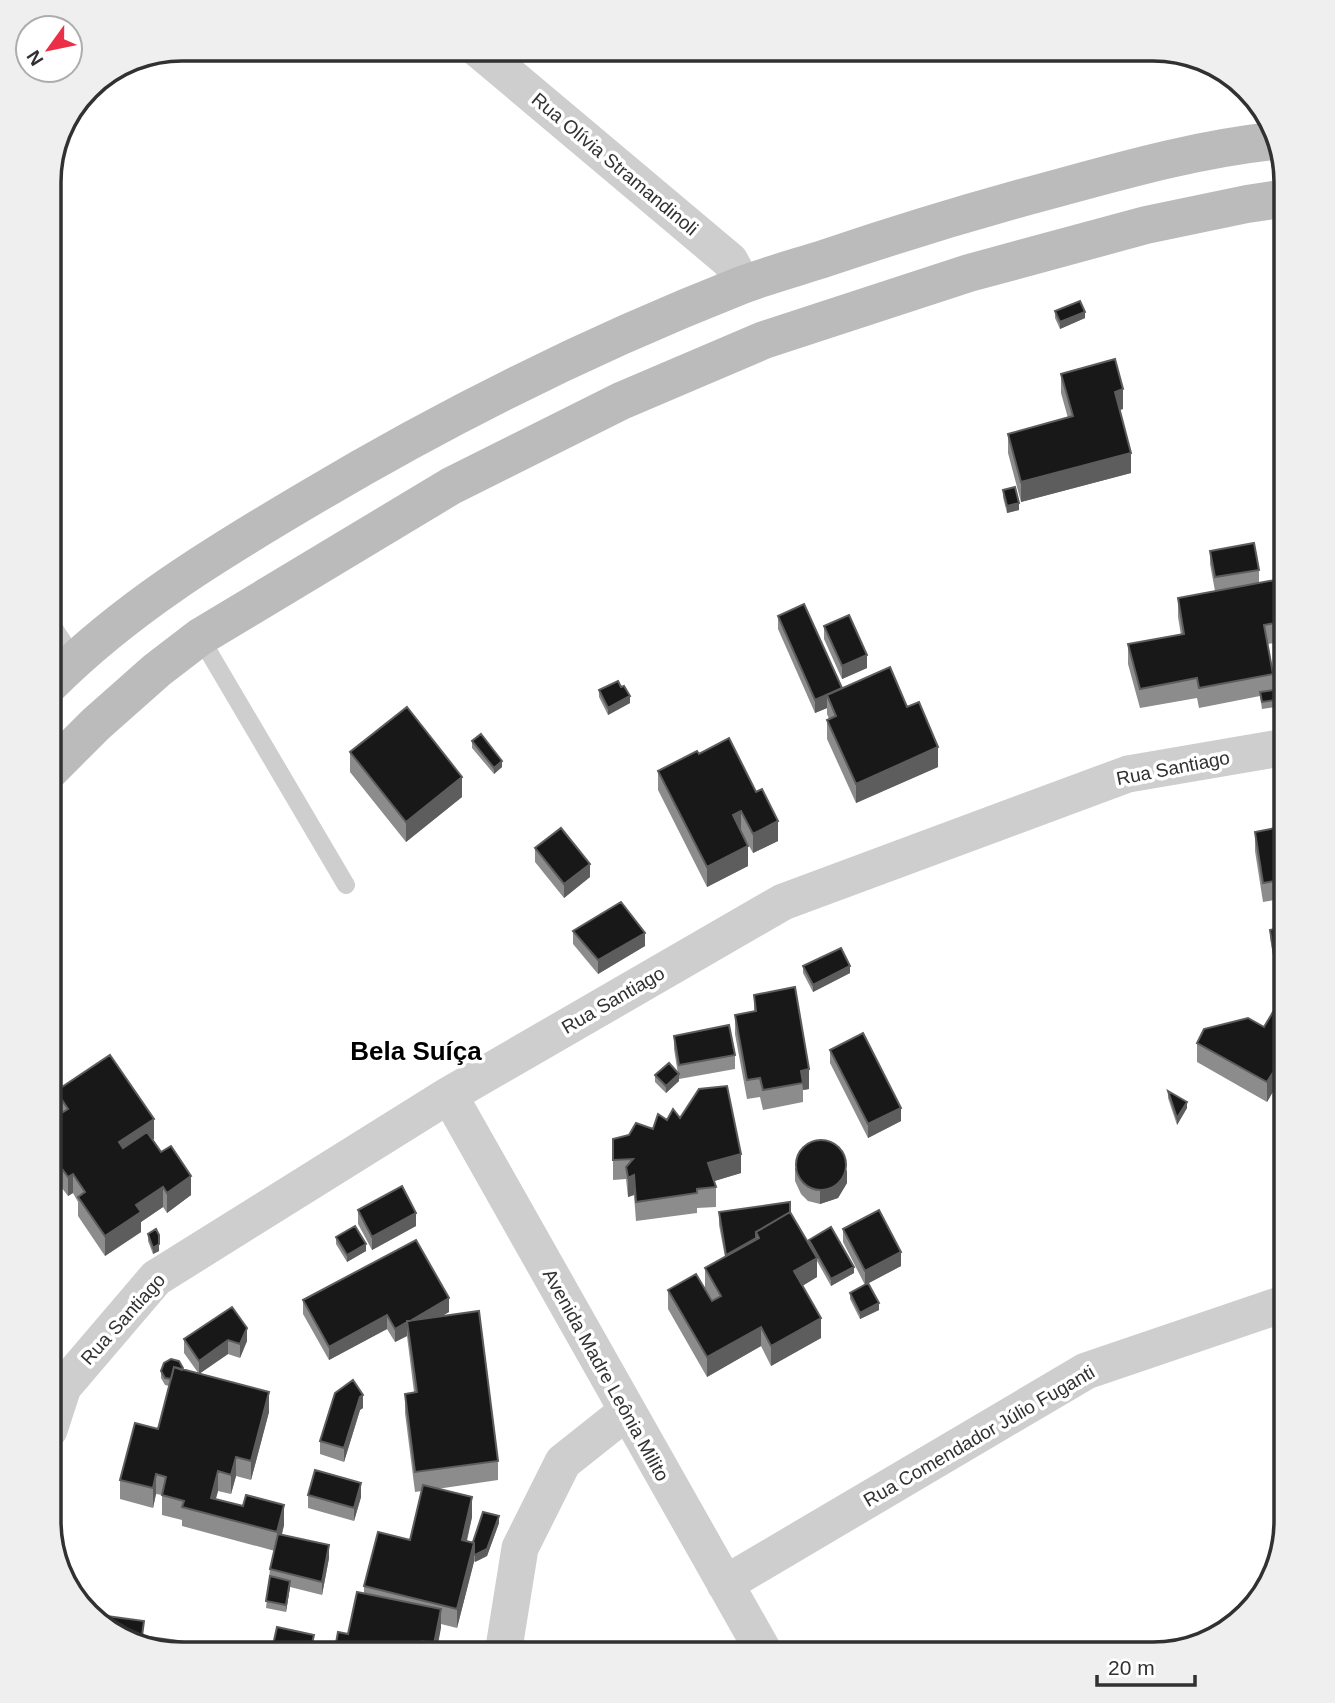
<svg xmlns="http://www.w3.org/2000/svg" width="1335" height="1703" font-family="Helvetica,sans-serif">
<rect width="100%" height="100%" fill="#fff"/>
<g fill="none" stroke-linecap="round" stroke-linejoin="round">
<path stroke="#cecece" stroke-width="18" d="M49,621L75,660
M200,637L346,885"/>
<path stroke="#cecece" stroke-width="37" d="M478,49L730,261L743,285
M449,1095L765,1654
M49,1430L63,1387L156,1278L449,1095L783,902L1128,774L1286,747
M725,1584L1086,1371L1286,1303
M503,1654L520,1548L563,1462L626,1412"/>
<path stroke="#bbb" stroke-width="38" d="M49,685C126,608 215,554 308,499C447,416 592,344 742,285C769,275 798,267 826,258C891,236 956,216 1021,198C1104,176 1188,150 1273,141
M49,771L96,724L157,670L200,637L451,486L621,401L764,340L969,273L1146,225L1247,204L1286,198"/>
</g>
<path fill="#8c8c8c" d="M1055,311L1085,318L1060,329L1055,318Z
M1061,374L1123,409L1120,410L1131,473L1021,502L1008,453V434L1068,418L1061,393Z
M1003,490L1019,510L1007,513L1003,497Z
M1284,535H1286V560L1284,549Z
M1210,551L1259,570V583L1286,578V641L1268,644L1273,674V690L1276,700V707L1262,709L1260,696L1199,708L1197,698L1140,708L1128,664V644L1181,635L1178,617V598L1215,591L1210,564Z
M778,616L842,688L907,707L938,767L856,803L827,739V720L829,719L827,714V708L815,713L778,629Z
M824,626L867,668L842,679L824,639Z
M599,690L630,703L608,715L599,697Z
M472,741L502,767L494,774L472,748Z
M350,752L462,797L406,842L350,772Z
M699,754L778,841L753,853L740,830L748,866L707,887L658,790V771Z
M1286,826V898L1263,902L1255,851V832Z
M535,848L590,877L564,898L535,862Z
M1286,927V972L1276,974L1270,937V930Z
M573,931L645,946L598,974L573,944Z
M803,966L850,973L813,992L803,973Z
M1280,993H1286V1097L1274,1090L1267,1102L1197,1062V1043L1264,1027L1280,1011Z
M754,995L809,1089L803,1090V1102L763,1110L760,1097L747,1099L735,1034V1015L754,1011Z
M674,1036L735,1055V1069L679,1079V1077V1081L666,1093L655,1082V1075L678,1074L674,1049Z
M830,1050L901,1121L868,1138L830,1063Z
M56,1091L154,1139H153L191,1195L167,1213L163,1207L141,1222V1232L105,1256L78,1216V1202L73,1193L68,1196L49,1171V1121L58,1115L56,1111Z
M1168,1091L1187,1108L1177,1125L1168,1098Z
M1286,1115V1202L1278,1142V1116Z
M680,1118L741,1173L714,1181L716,1187V1207L697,1208V1213L636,1221L634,1195L628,1197L626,1179L613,1180V1139L653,1129Z
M795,1168L847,1183L838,1198L820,1204L808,1201L801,1194L795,1181Z
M358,1210L416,1226L372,1250L358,1224Z
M719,1212H790L809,1243V1240L854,1273L831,1286L817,1261V1277L802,1286L821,1338L771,1366L761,1346L707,1377L668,1309V1290L713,1301L705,1288V1268L725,1257L719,1225Z
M843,1229L901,1266L867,1284L879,1310L860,1319L850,1299V1293L865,1285L843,1242Z
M148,1234L159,1251L153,1254L148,1241Z
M336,1237L366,1251L347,1262L336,1244Z
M303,1300L449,1312L442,1316L498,1461V1480L437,1489L472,1517L467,1541L473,1542L499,1523L487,1556L475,1562L474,1561L457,1628L441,1624L436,1654H334L348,1634L364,1594V1586L410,1540L422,1491L415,1492L405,1413V1394L414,1392L407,1336L395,1342L387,1329L329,1360L303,1314Z
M184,1339L247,1341L240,1358L228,1354L199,1374L269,1412L251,1480L236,1476L231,1494L218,1491L215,1500L284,1525L282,1535L329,1558L322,1595L290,1587L286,1612L266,1608L270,1569L275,1551L182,1526V1520L162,1515V1495L156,1494L153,1508L120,1499V1480L158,1429L169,1386L165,1385L161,1378V1371L183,1370L199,1374L184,1353Z
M335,1393L363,1408L360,1410L344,1462L320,1454V1441Z
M308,1495L361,1497L354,1521L308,1508Z"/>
<path fill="#5d5d5d" d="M1085,312V318L1060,329V322Z
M1123,389V409L1115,411V392Z
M1131,453V473L1021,502V482Z
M1019,503V510L1007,513V506Z
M867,655V668L842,679V666Z
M842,688L827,695V708L815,713V700Z
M630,696V703L608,715V708Z
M938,747V767L856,803V784Z
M502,761V767L494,774V768Z
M462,777V797L406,842V822Z
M741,811V830L733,834V815Z
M778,821V841L753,853V834Z
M748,846V866L707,887V867Z
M590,864V877L564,898V884Z
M645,933V946L598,974V960Z
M850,966V973L813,992V985Z
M809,1069V1089L803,1090L801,1071Z
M1274,1071V1090L1267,1102V1082Z
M679,1074V1081L666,1093V1086Z
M1187,1102V1108L1177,1125V1118Z
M901,1108V1121L868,1138V1124Z
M154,1119V1139L119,1162V1142Z
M741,1154V1173L708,1183V1163Z
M847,1170V1183L838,1198L820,1204V1191Z
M73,1174V1193L68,1196V1177Z
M634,1175V1195L628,1197V1178Z
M191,1176V1195L167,1213V1193Z
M163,1187V1207L141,1222V1232L105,1256V1236L136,1205Z
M416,1213V1226L372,1250V1237Z
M159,1235V1251L153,1254V1248Z
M756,1238V1251L726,1268V1255Z
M366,1244V1251L347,1262V1255Z
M901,1252V1266L865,1285V1271Z
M817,1258V1277L794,1291V1271Z
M854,1267V1273L831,1286V1279Z
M449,1298V1312L409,1335L407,1322Z
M879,1303V1310L860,1319V1313Z
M387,1315V1329L329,1360V1347Z
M821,1318V1338L771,1366V1346Z
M407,1322V1336L395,1342V1329Z
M761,1327V1346L707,1377V1357Z
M247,1328V1341L240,1358V1344Z
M228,1340V1354L199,1374V1361Z
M269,1392V1412L251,1480V1461Z
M363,1395V1408L360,1410L344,1462V1448L360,1397Z
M236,1457V1476L231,1494V1475Z
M218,1471V1491L212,1514L211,1498Z
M156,1474V1494L153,1508V1488Z
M361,1483V1497L354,1521V1508Z
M472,1497V1517L462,1560V1540Z
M284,1505V1525L277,1551V1532Z
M499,1516V1523L487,1556L475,1562V1555Z
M474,1543V1562L457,1628V1609Z
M329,1545V1558L322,1595V1582Z
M290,1581V1587L286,1612V1605Z
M441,1609V1628L436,1654H434V1644Z
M314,1635V1648L313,1654H296L297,1649Z"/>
<path fill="#181818" stroke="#5d5d5d" stroke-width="2" d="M1080,301L1085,312L1060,322L1055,311Z
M1115,359L1123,389L1115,392L1131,453L1021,482L1008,434L1073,416L1061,374Z
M1015,487L1019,503L1007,506L1003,490Z
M1254,543L1259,570L1215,577L1210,551Z
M1286,578V621L1264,625L1273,674L1199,688L1197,678L1140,689L1128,644L1184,634L1178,598Z
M804,604L842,688L815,700L778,616Z
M849,615L867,655L842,666L824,626Z
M890,667L907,707L919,702L938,747L856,784L827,720L836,716L827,695Z
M618,681L621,687L624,686L630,696L608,708L599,690Z
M1274,690L1276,700L1262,702L1260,692Z
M407,707L462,777L406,822L350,752Z
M481,734L502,761L494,768L472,741Z
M729,738L756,792L762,789L778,821L753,834L741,811L733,815L748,846L707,867L658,771L697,751L699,754Z
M1286,826V879L1263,883L1255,832Z
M561,828L590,864L564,884L535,848Z
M621,902L645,933L598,960L573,931Z
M1286,927V965L1276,967L1270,930Z
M841,948L850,966L813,985L803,966Z
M795,987L809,1069L801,1071L803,1083L763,1090L760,1078L747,1080L735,1015L756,1011L754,995Z
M1280,993H1286V1009L1283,1010Z
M1286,1009V1078L1274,1071L1267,1082L1197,1043L1204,1029L1248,1018L1264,1027L1273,1012Z
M729,1025L735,1055L679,1065L674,1036Z
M863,1033L901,1108L868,1124L830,1050Z
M110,1055L154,1119L119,1142L123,1148L147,1132L161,1152L171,1146L191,1176L167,1193L163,1187L136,1205L141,1212L105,1236L78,1197L85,1192L73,1174L68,1177L49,1151V1121L68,1109L56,1091Z
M669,1063L679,1074L666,1086L655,1075Z
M727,1086L741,1154L708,1163L716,1187L697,1189V1193L636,1202L634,1175L628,1178L626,1167L633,1159L613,1160V1139L629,1135L636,1123L653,1129L658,1114L667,1120L673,1109L680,1118L699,1089Z
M1168,1091L1187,1102L1177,1118Z
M1286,1115V1176L1278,1116Z
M796 1165a25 25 0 1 1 50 0a25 25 0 1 1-50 0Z
M402,1186L416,1213L372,1237L358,1210Z
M790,1202V1212L756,1232V1238L726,1255L719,1212Z
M879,1210L901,1252L865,1271L843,1229Z
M790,1212L817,1258L794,1271L821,1318L771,1346L761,1327L707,1357L668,1290L696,1274L712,1301L721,1296L705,1268L759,1238L756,1232Z
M355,1226L366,1244L347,1255L336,1237Z
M831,1227L854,1267L831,1279L809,1240Z
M156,1229L159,1235V1244L153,1248L148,1234Z
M416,1240L449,1298L410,1321H407V1322L395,1329L387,1315L329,1347L303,1300Z
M868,1283L879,1303L860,1313L850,1293Z
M232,1307L247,1328L240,1344L228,1340L199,1361L184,1339Z
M479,1311L498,1461L415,1472L405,1394L417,1392L407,1321Z
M171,1359L179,1361L183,1368L182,1370L174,1367L171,1379L165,1378L161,1371L164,1363Z
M174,1367L269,1392L251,1461L236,1457L231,1475L218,1471L211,1498L243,1506L246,1495L284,1505L277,1532L182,1507L184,1501L162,1495L166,1477L156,1474L153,1488L120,1480L135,1423L158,1429Z
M353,1380L363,1395L360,1397L344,1448L320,1441L335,1393Z
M315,1470L361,1483L354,1508L308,1495Z
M423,1485L472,1497L462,1540L474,1543L457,1609L364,1586L378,1532L410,1540Z
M483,1512L499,1516L487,1549L475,1555L474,1554V1543L473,1542Z
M278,1534L329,1545L322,1582L270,1569Z
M270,1576L290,1581L286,1605L266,1601Z
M357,1592L441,1609L434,1644L422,1641L420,1654H334L338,1632L348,1634Z
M92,1614L144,1621L142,1636L186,1642L185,1654L116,1636Z
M277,1627L314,1635L312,1643L297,1649L296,1654H271Z
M226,1644L253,1649L252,1654H224Z"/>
<g text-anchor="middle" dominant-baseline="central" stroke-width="7" stroke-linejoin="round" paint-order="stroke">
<g font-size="19" fill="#313131" stroke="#fff">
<text transform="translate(615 164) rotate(40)">Rua Olívia Stramandinoli</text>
<text transform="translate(1173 768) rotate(-11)">Rua Santiago</text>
<text transform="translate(613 1000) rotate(-30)">Rua Santiago</text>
<text transform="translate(123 1319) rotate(-48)">Rua Santiago</text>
<text transform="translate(606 1375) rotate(61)">Avenida Madre Leônia Milito</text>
<text transform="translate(979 1436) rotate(-30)">Rua Comendador Júlio Fuganti</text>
</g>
<g font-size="26" font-weight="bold" fill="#000" stroke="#fff">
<text x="416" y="1051">Bela Suíça</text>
</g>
</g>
<path d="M0 0H1335V1703H0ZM182 61H1153A121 121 0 0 1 1274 182V1521A121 121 0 0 1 1153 1642H182A121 121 0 0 1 61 1521V182A121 121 0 0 1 182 61Z" fill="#efefef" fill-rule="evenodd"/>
<path fill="none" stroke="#313131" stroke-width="3.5" d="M182 61H1153A121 121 0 0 1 1274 182V1521A121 121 0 0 1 1153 1642H182A121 121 0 0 1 61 1521V182A121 121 0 0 1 182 61Z"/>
<g transform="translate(49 49) rotate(237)"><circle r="33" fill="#ffffff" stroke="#adadad" stroke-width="2"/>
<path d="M0-5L12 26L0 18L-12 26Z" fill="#ed2e47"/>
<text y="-10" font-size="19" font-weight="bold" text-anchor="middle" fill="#313131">N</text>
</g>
<path d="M1097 1675v10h98v-10" fill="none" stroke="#313131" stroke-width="3.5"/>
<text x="1108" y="1675" font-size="21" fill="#313131" stroke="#ffffff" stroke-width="5" paint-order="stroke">20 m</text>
</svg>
